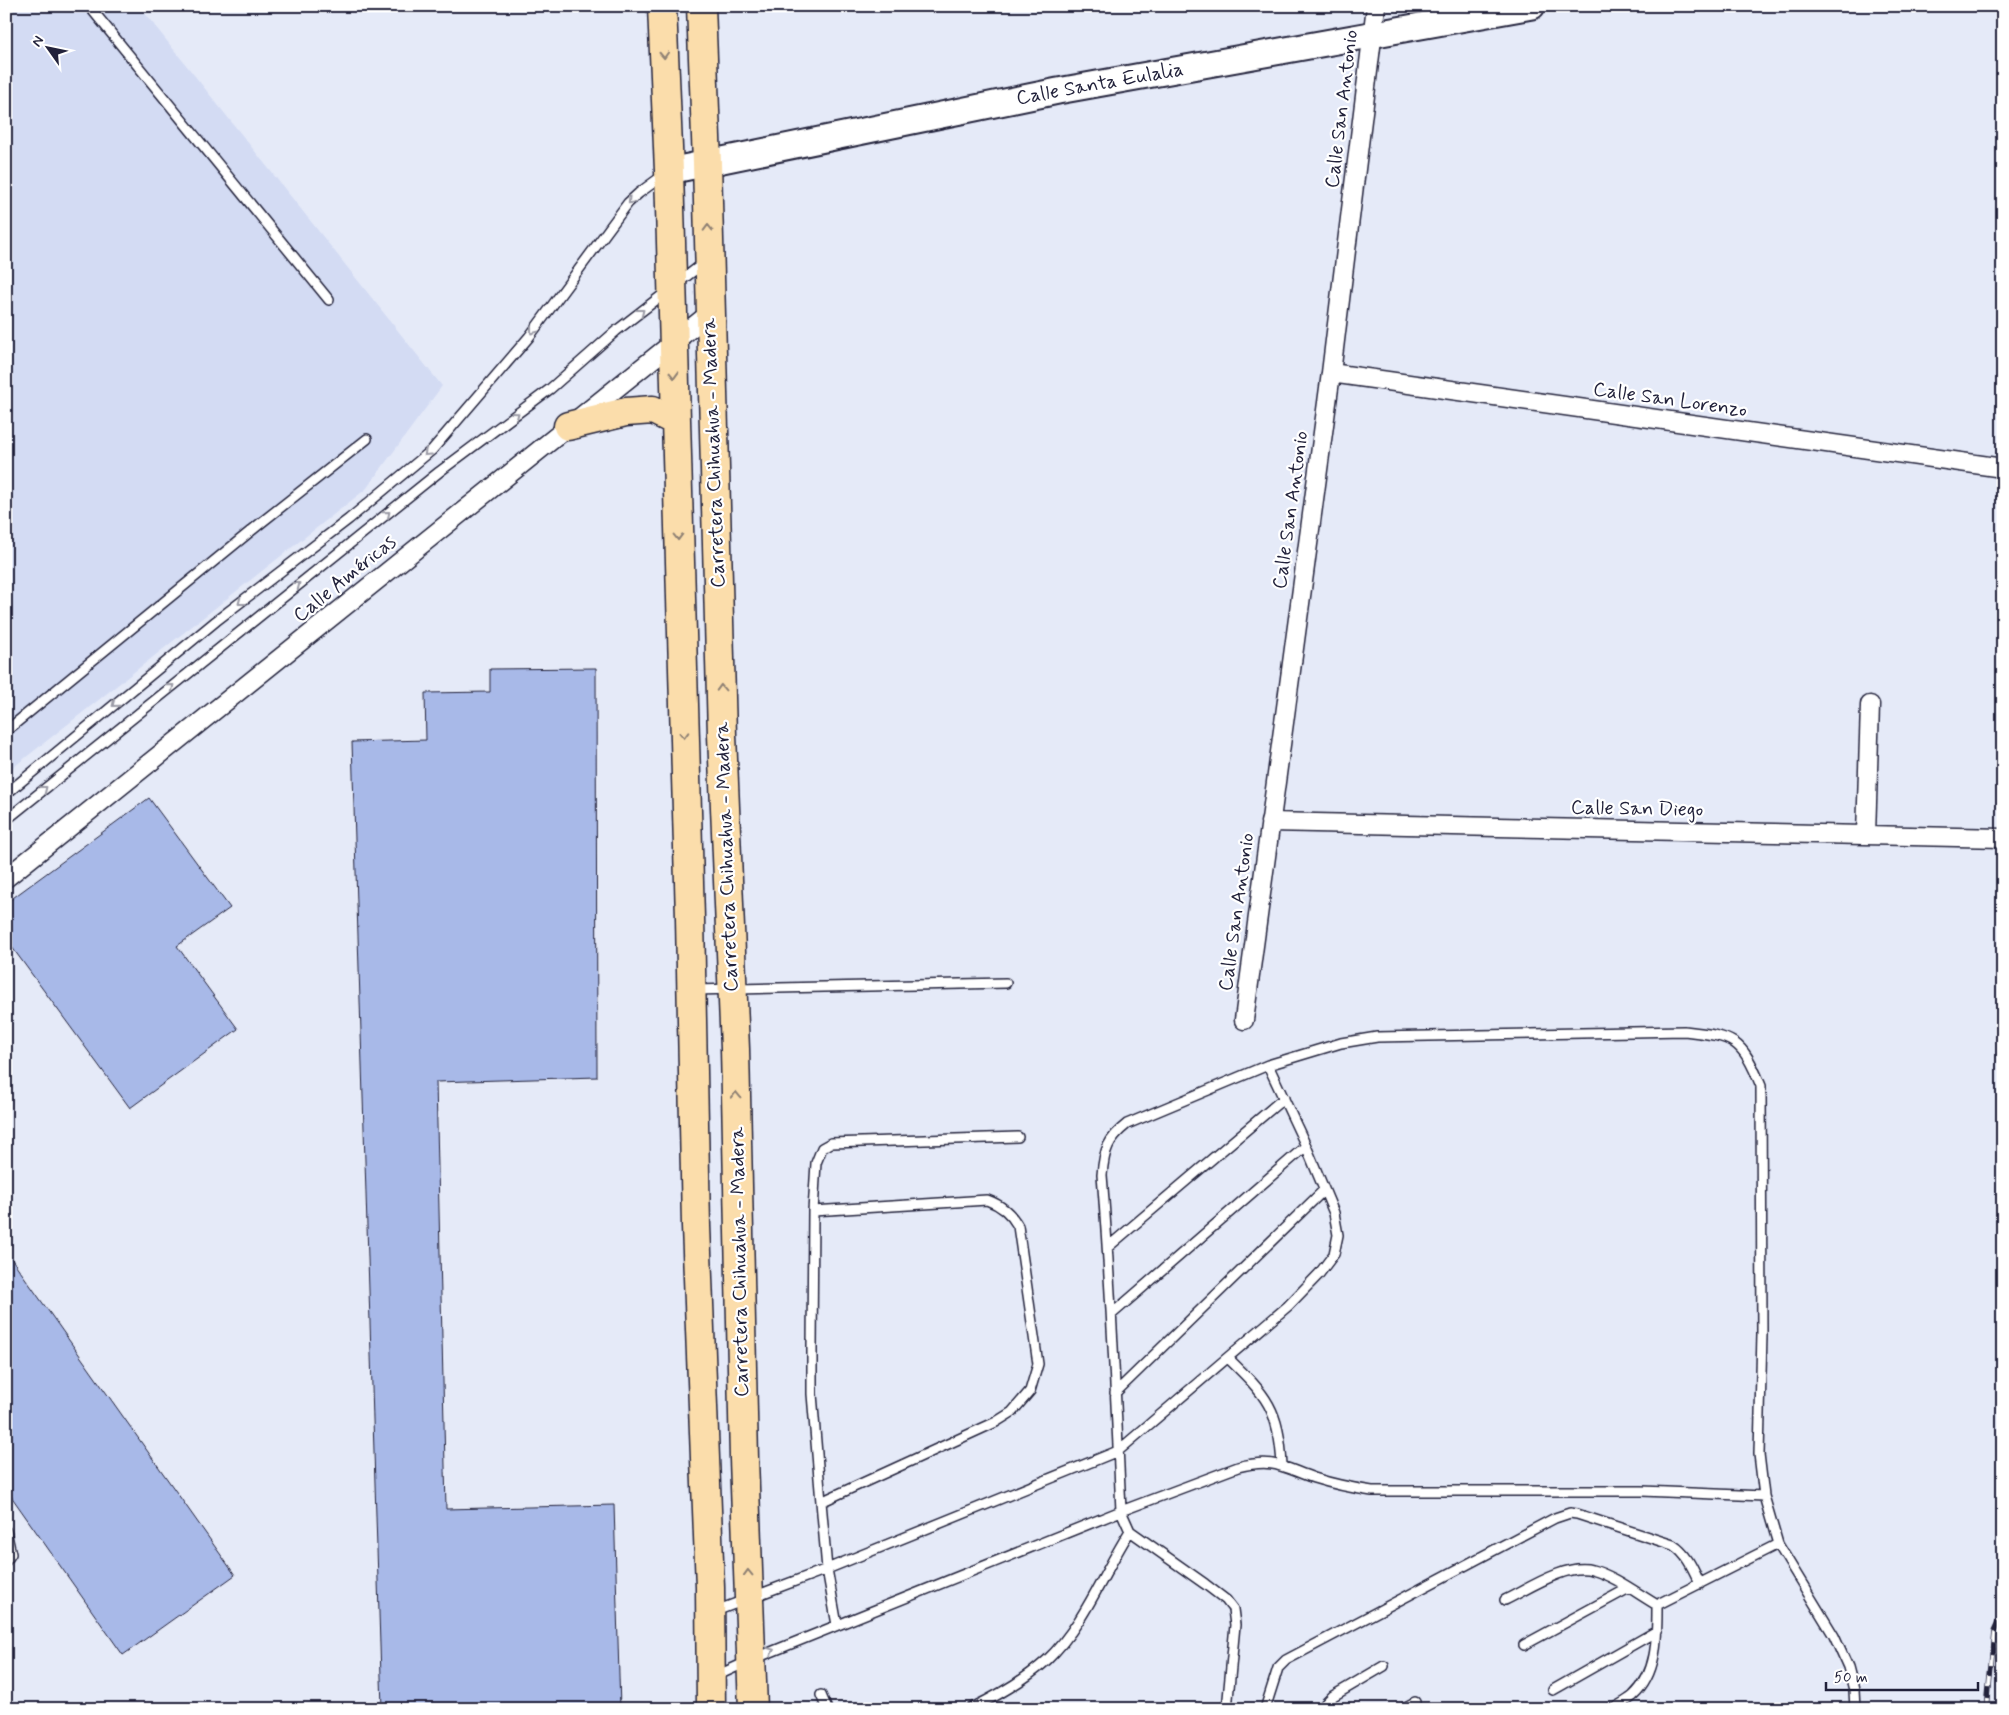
<svg xmlns="http://www.w3.org/2000/svg" width="2009" height="1715" font-family="Mynerve,sans-serif">
<rect width="100%" height="100%" fill="#e5eaf8"/>
<filter id="ink" filterUnits="userSpaceOnUse"><feTurbulence type="fractalNoise" baseFrequency=".02" numOctaves="2"/><feDisplacementMap in="SourceGraphic" scale="10" xChannelSelector="R" yChannelSelector="G"/><feConvolveMatrix kernelMatrix="1 2 1 2 8 2 1 2 1" color-interpolation-filters="sRGB"/></filter>
<g filter="url(#ink)">
<path fill="#d3dbf3" d="M6,6H139L442,386L366,489L6,773Z"/>
<path fill="#a8b9e8" stroke="#22223b" d="M596,668L597,1077L436,1082L446,1509L614,1505L620,1709H382L352,742L426,740L425,693L490,692V669Z
M149,798L230,908L177,946L238,1029L130,1108L6,939V903Z
M6,1251L235,1575L123,1655L6,1489Z"/>
<g fill="none" stroke-linecap="round" stroke-linejoin="round">
<g stroke="#22223b" stroke-width="12">
<path id="lane" d="M89,6L329,300
M6,731L262,522L367,439
M6,794L216,621L349,519L432,450L529,337L628,203L639,193L665,174
M6,820L439,472L550,389L616,331L705,262
M694,990L1006,983
M1268,1065L1341,1043L1377,1037L1684,1031C1734,1037 1741,1037 1761,1086L1762,1334L1759,1454L1764,1496
M813,1211L987,1200C1001,1205 1011,1213 1018,1226L1038,1364L1030,1391L1012,1412L996,1422L821,1502
M1108,1247L1284,1098
M1112,1314L1306,1146
M1228,1358C1267,1396 1279,1409 1282,1465
M1115,1393L1324,1190
M6,1531L11,1554L6,1561
M1505,1600C1528,1589 1566,1563 1592,1570C1613,1575 1638,1594 1657,1605L1778,1544
M713,1612L827,1569L1118,1451L1288,1306L1319,1274L1334,1254L1338,1235L1334,1213L1306,1146L1268,1065L1127,1124C1108,1139 1104,1150 1102,1175C1111,1286 1116,1399 1121,1511L751,1660L714,1677
M837,1625L827,1569L821,1502L812,1394V1348L813,1211L816,1163L822,1148L831,1143L1018,1137
M1524,1645L1629,1588
M1553,1690L1657,1631
M821,1695L827,1709
M970,1709C997,1696 1025,1680 1047,1660C1084,1625 1103,1573 1130,1531
M1227,1709L1235,1625L1233,1609L1226,1600L1205,1584L1130,1531L1121,1511L1238,1467C1274,1458 1282,1467 1314,1478C1333,1484 1352,1488 1372,1491H1642L1764,1496L1778,1544L1834,1636L1848,1667L1854,1690L1855,1709
M1265,1709L1278,1668L1286,1660L1555,1518L1570,1513L1577,1514L1673,1545C1687,1554 1693,1569 1700,1584
M1320,1709L1333,1696L1384,1666
M1402,1709L1415,1702
M1613,1709C1619,1705 1627,1701 1633,1696C1658,1673 1657,1636 1657,1605"/>
</g>
<g stroke="#22223b" stroke-width="21">
<path id="street" d="M1331,373L2003,468
M1270,822L2003,838
M1866,835L1870,705
M6,878L710,313
M1244,1020L1331,373L1376,6"/>
</g>
<g stroke="#22223b" stroke-width="29">
<path id="secondary" d="M669,171L1058,91L1532,6"/>
</g>
<g stroke="#22223b" stroke-width="31">
<path id="highway" d="M662,6L669,171L690,918L696,1226L710,1587L711,1709
M701,6L707,163L722,735L735,1049L744,1459L753,1709
M568,426L626,412L653,410L675,421"/>
</g>
<use href="#lane" stroke="#fff" stroke-width="9"/>
<use href="#street" stroke="#fff" stroke-width="18"/>
<use href="#secondary" stroke="#fff" stroke-width="25"/>
<use href="#highway" stroke="#fbddab" stroke-width="28"/>
<g stroke="#22223b" stroke-width="5.5">
<path id="rail" d="M1987,1709L1994,1632L2003,1612"/>
</g>
<use href="#rail" stroke="#fff" stroke-width="4" stroke-dasharray="11" stroke-linecap="butt"/>
</g>
<defs><path id="oneway-chevron" d="M-2-3.5L2.5 0L-2 3.5" fill="none" stroke-width="1.6" stroke-linecap="round" stroke-linejoin="round" transform="scale(1.25)"/></defs>
<g stroke="#8e8073">
<use href="#oneway-chevron" transform="translate(664 55) rotate(87)"/>
<use href="#oneway-chevron" transform="translate(708 228) rotate(-91)"/>
<use href="#oneway-chevron" transform="translate(674 375) rotate(88)"/>
<use href="#oneway-chevron" transform="translate(678 537) rotate(89)"/>
<use href="#oneway-chevron" transform="translate(721 688) rotate(-92)"/>
<use href="#oneway-chevron" transform="translate(684 735) rotate(88)"/>
<use href="#oneway-chevron" transform="translate(736 1095) rotate(-92)"/>
<use href="#oneway-chevron" transform="translate(748 1573) rotate(-92)"/>
</g>
<g stroke="#9c9ca7">
<use href="#oneway-chevron" transform="translate(631 201) rotate(134)"/>
<use href="#oneway-chevron" transform="translate(641 312) rotate(-38)"/>
<use href="#oneway-chevron" transform="translate(533 331) rotate(127)"/>
<use href="#oneway-chevron" transform="translate(516 415) rotate(-36)"/>
<use href="#oneway-chevron" transform="translate(427 453) rotate(138)"/>
<use href="#oneway-chevron" transform="translate(387 514) rotate(-39)"/>
<use href="#oneway-chevron" transform="translate(297 585) rotate(-38)"/>
<use href="#oneway-chevron" transform="translate(241 602) rotate(143)"/>
<use href="#oneway-chevron" transform="translate(171 687) rotate(-39)"/>
<use href="#oneway-chevron" transform="translate(115 704) rotate(141)"/>
<use href="#oneway-chevron" transform="translate(44 789) rotate(-38)"/>
<use href="#oneway-chevron" transform="translate(771 1651) rotate(-22)"/>
</g>
</g>
<g text-anchor="middle" dominant-baseline="central" stroke-width="4.5" stroke-linejoin="round" paint-order="stroke">
<g font-size="20" fill="#22223b" stroke="#fff">
<text transform="translate(1100 84) rotate(-10)">Calle Santa Eulalia</text>
<text transform="translate(1342 109) rotate(-83)">Calle San Antonio</text>
<text transform="translate(1670 400) rotate(8)">Calle San Lorenzo</text>
<text transform="translate(714 453) rotate(-92)">Carretera Chihuahua - Madera</text>
<text transform="translate(1291 510) rotate(-82)">Calle San Antonio</text>
<text transform="translate(345 579) rotate(-39)">Calle Américas</text>
<text transform="translate(1637 809) rotate(1)">Calle San Diego</text>
<text transform="translate(727 857) rotate(-92)">Carretera Chihuahua - Madera</text>
<text transform="translate(1237 912) rotate(-82)">Calle San Antonio</text>
<text transform="translate(740 1262) rotate(-91)">Carretera Chihuahua - Madera</text>
</g>
</g>
<rect width="2009" height="1715" fill="none" stroke="#fff" stroke-width="25"/>
<rect x="12" y="12" width="1984" height="1690" fill="none" stroke="#22223b" stroke-width="2" filter="url(#ink)"/>
<g transform="translate(48 48) rotate(303)" stroke="#ffffff" stroke-width="4" paint-order="stroke">
<path d="M0-4L9 19L0 12L-9 19Z" fill="#22223b"/>
<text y="-8" font-size="14" font-weight="bold" text-anchor="middle" fill="#22223b">N</text>
</g>
<path d="M1826 1682v8h152v-8" fill="none" stroke="#22223b" stroke-width="2.5"/>
<text x="1834" y="1682" font-size="15" fill="#22223b" stroke="#ffffff" stroke-width="4" paint-order="stroke">50 m</text>
</svg>
